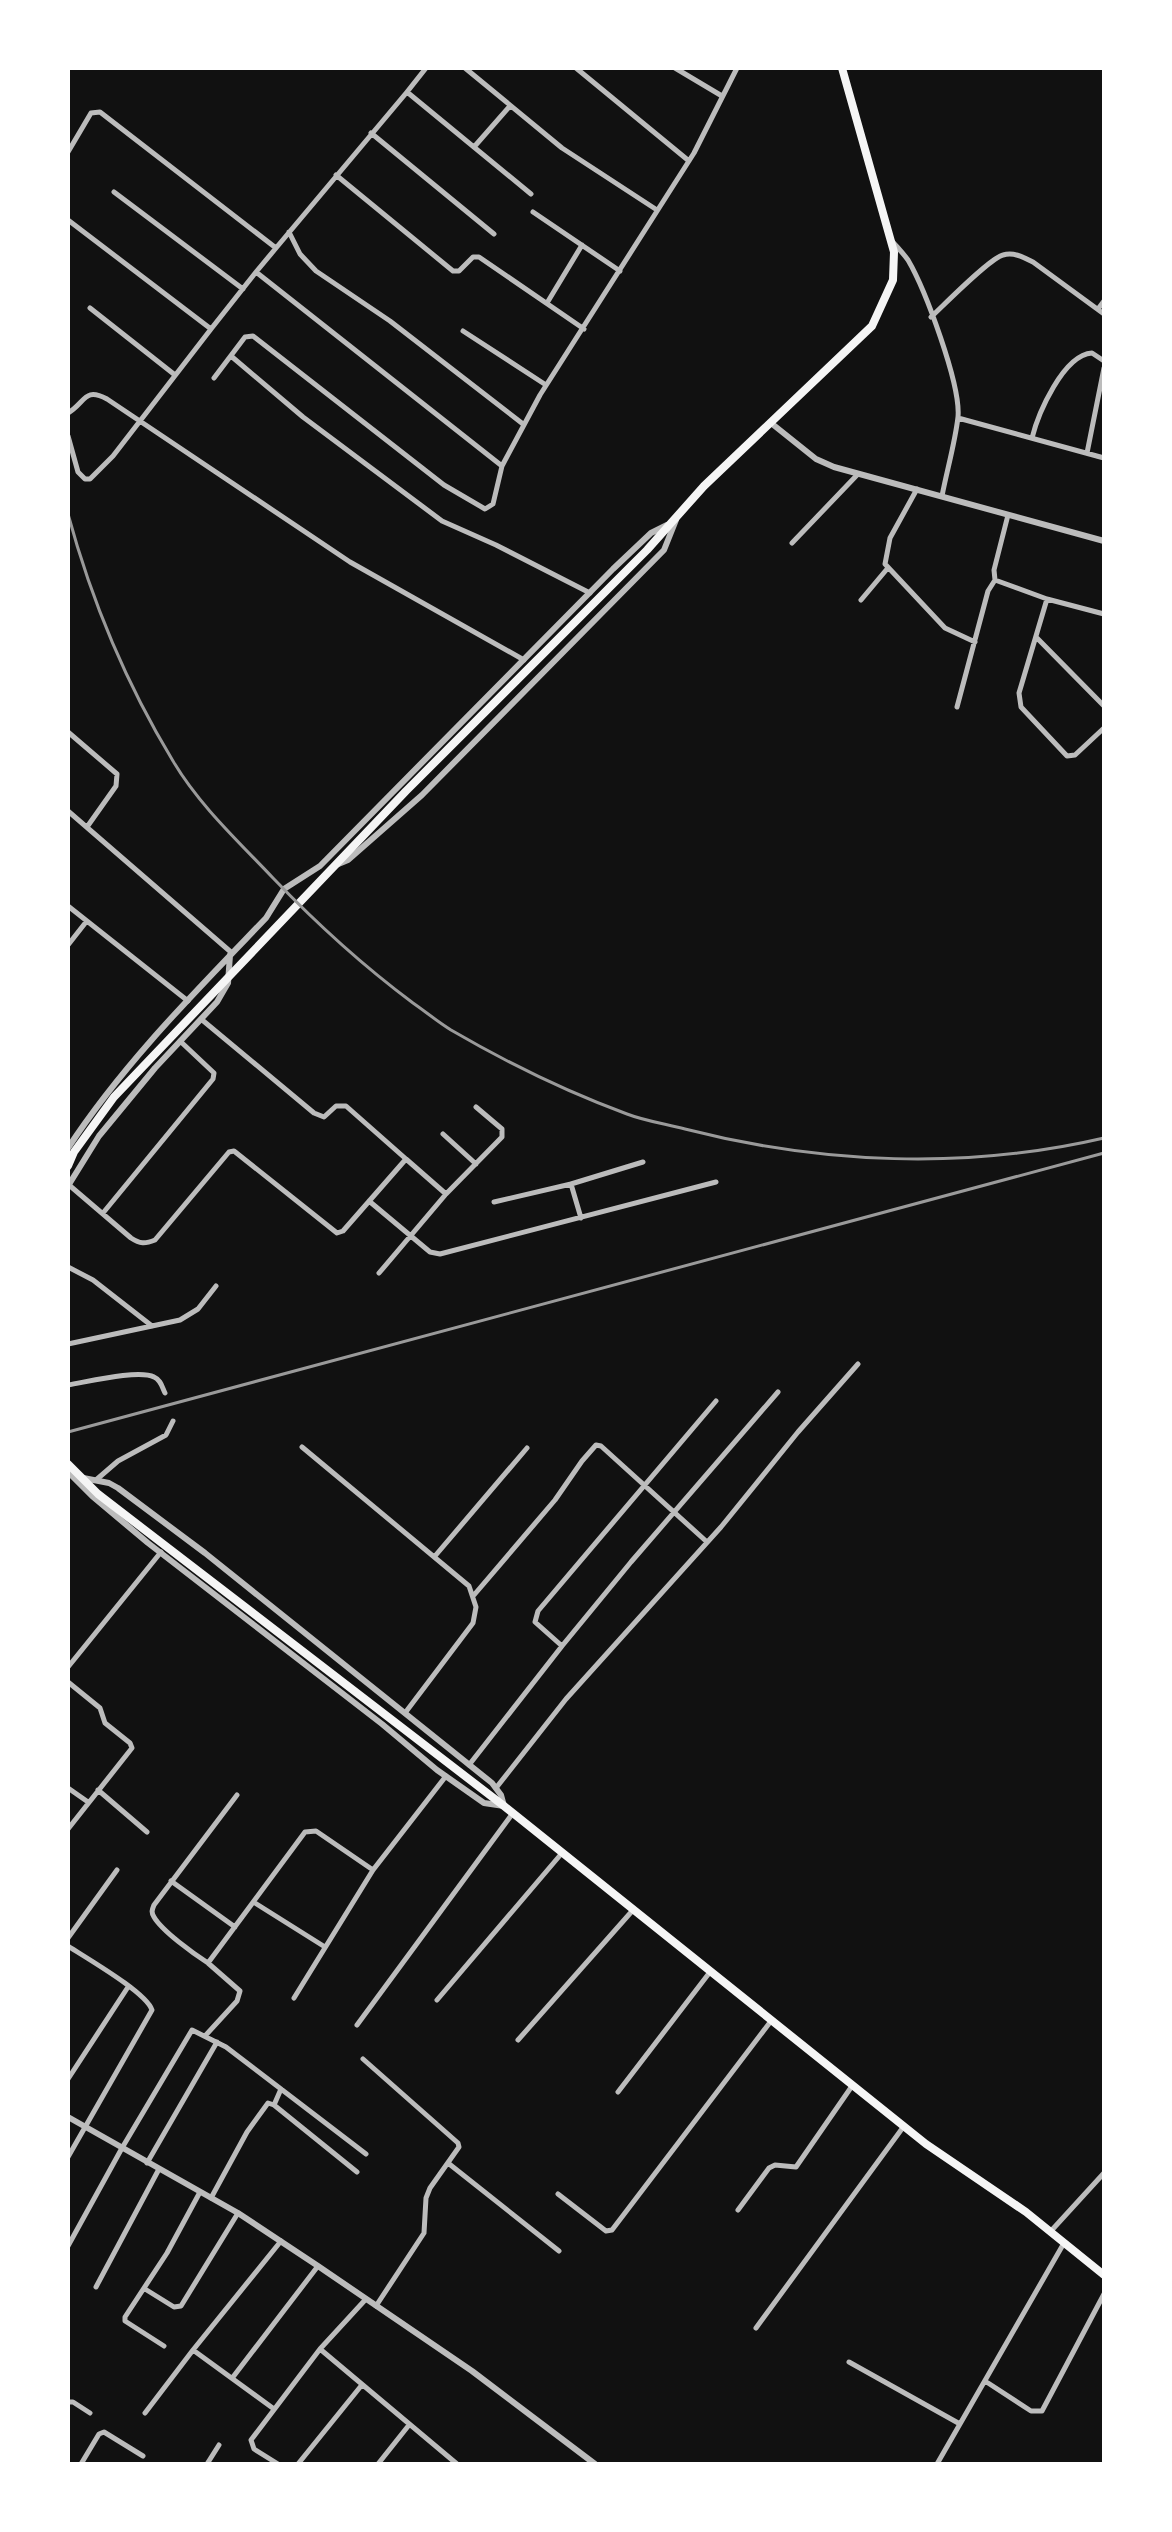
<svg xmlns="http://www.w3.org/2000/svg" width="1172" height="2532" font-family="'Noto Serif',serif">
<rect width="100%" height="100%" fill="#111"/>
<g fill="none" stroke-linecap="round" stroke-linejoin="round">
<path stroke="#bcbcbc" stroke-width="5" d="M465,68L562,148L657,210
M576,68L689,161
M675,68L722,96
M407,92L426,68
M371,133L494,234
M474,147L510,106
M68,152L91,113L100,112L276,248L407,92L531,194
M336,175L453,271H459L473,257H479L584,329
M114,192L243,289
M533,212L620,271
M68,220L211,329L256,272L502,466L540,395L694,153L737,68
M289,232L300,254L316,271L390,321L523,424
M892,241C897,247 903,253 908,260C925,289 961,385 958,417C955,443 947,470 942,496
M256,272L276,248
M547,303L582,245
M90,308L175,375
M1098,309L1104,301
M931,317C944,305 990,258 1003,255C1014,252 1023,257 1033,262L1104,314
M463,331L546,385
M231,356L303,417L442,521L496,545L590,593
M214,378L245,337L253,336L444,485L485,509L493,504L502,466
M68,413C86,402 84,387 107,399L350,562L524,660
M958,418L1104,458
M68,436L78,472L85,479H90L113,456L211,329
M1032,438C1038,414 1063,355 1092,353L1104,361
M1087,453L1104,368
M917,489L890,538L885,564L945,628L975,642
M1008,515L994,570L995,580L1047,599L1104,614
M792,543L858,474
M1047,599L1019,693L1021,707L1067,756L1075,755L1104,728
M861,600L887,569
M1036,637L1104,706
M957,707L988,591L995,580
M68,732L117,774L116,786L87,827
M68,811L232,953
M68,906L188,1001
M68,945L86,922
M201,1019L314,1113L324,1117L336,1106H346L406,1159
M443,1134L476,1164
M69,1185L131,1238C140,1244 145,1244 155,1240L229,1152L234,1151L337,1233L343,1231L406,1159L446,1194L379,1273
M446,1194L502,1137V1129L476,1107
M369,1201L430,1252L440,1254L716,1182
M494,1202L571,1184
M103,1213L213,1079L214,1073L180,1041
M581,1218L571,1184L643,1162
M68,1267L93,1280L152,1326
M68,1344L180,1320L198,1309L216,1286
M68,1385C87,1382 139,1369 154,1377C161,1380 162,1387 165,1393
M716,1401L538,1611L535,1622L562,1646L631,1562L778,1392
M302,1447L469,1586L476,1607L473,1623L405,1713
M96,1480L118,1461L166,1435L173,1421
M435,1556L527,1448
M474,1595L555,1500L582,1461L596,1445L601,1446L707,1542
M68,1667L161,1552
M68,1682L100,1708L105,1723L130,1743L132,1748L68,1829
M469,1765L562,1646
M68,1788L88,1802
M496,1788L566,1699L721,1527L798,1432L858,1364
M98,1790L147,1832
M237,1795L154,1905C152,1910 151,1912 154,1917C162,1931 194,1954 208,1963L305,1832L316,1831L373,1870
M171,1881L235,1927
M255,1903L325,1947
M68,1938L117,1870
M68,1946C86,1958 146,1992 152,2010L68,2157
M294,1998L373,1870L446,1776
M437,2000L562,1853
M357,2025L513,1813
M205,2036L237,2001L240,1991L208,1963
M518,2040L633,1910
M363,2059L458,2143L459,2147L430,2188L426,2198L424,2233L376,2306
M68,2079L128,1987
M618,2092L710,1972
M274,2105L281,2089
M147,2163L217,2042
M448,2163L559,2251
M558,2194L606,2231L612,2230L771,2021
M211,2198L247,2132L268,2103L274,2105L357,2172
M738,2210L769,2168L775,2165L796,2167L852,2086
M1051,2231L1104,2173
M68,2246L122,2148L192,2030L226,2047L366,2154
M96,2287L159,2169
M145,2289L174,2307L181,2306L238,2213
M756,2328L904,2126
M164,2346L125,2321V2317L167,2253L200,2192
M320,2349L457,2464
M193,2350L281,2241
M849,2362L960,2424
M233,2377L318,2266
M985,2381L1031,2411H1042L1104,2294
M68,2402H73L90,2413
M145,2413L193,2350L274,2409
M81,2464L99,2434L104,2432L143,2456
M207,2464L219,2445
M278,2464L254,2449L251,2440L320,2349L366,2299
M298,2464L361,2386
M378,2464L409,2425
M937,2464L1064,2243"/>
<path stroke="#bcbcbc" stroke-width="6" d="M771,423L816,459L834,467L1104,541
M336,865L348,860L422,795L664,550L676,520
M68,1148C123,1064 196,991 266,918L284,889L320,866L613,569L651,533L667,525
M68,1186L99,1136L155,1068L217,1002L228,983L230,955
M68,1472L92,1496L148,1543L382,1724L437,1770L484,1803L504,1806L501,1795L492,1783L205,1553L118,1488L109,1483L73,1476
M68,2117L238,2213L318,2266L472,2371L595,2464"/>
<path stroke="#f5f5f5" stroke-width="8" d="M68,1166L74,1152L114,1097L406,791L647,550L704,486L872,326L893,280L894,252L842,68
M68,1464L98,1494L504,1806L926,2144L1026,2212L1104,2275"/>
<path stroke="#9a9a9a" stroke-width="3" d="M68,514C91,599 127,685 173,761C199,805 238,841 273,878C317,924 362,965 413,1003C426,1012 438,1022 451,1030C506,1062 567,1092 627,1114C645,1121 666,1124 685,1129C821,1164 967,1170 1104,1138
M68,1432L1104,1153"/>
</g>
<rect width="1172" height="2532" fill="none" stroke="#ffffff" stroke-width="140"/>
</svg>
